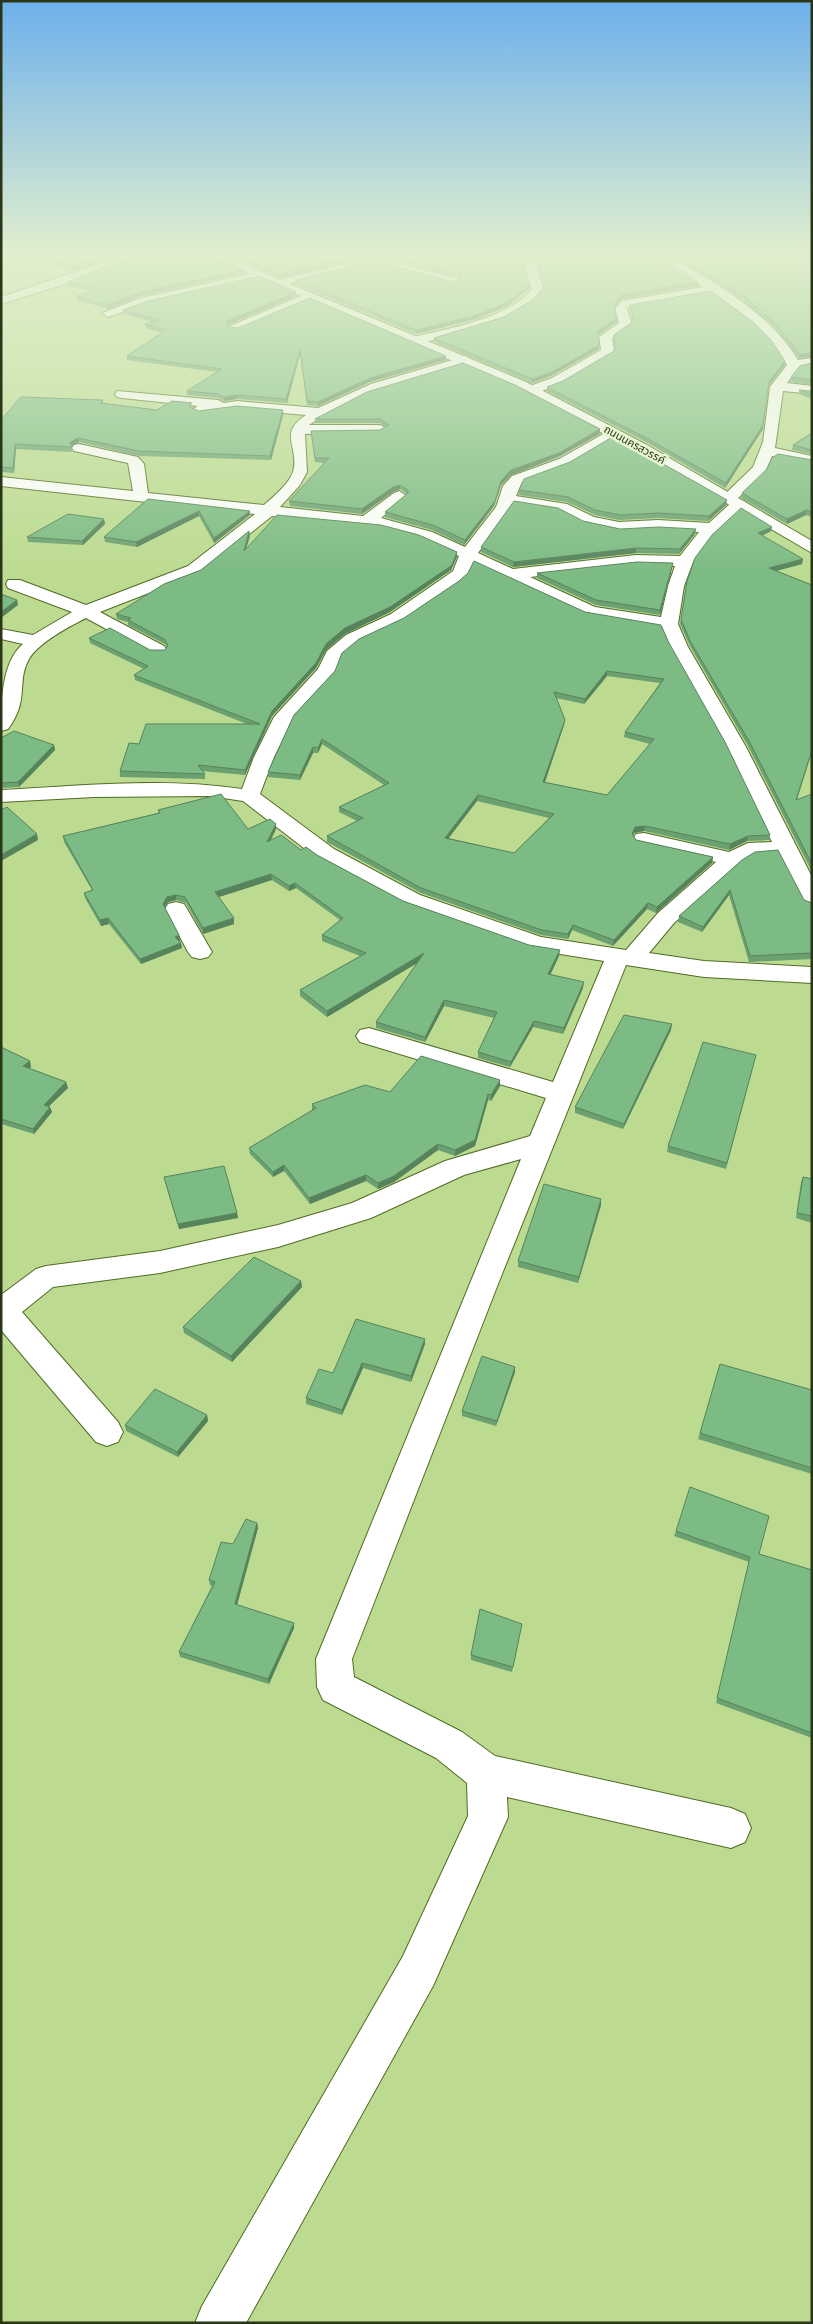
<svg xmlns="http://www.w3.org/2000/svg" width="813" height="2324" font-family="'Golos Text','Noto Sans Thai',sans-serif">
<rect width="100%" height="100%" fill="#bcdb91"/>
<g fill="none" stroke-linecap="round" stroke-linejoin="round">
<g stroke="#516b24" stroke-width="2">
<path id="minor" d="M137,251H152L62,285L1,304V297Z
M542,251H554L536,266L544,289C519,324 457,334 417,344L413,343L411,340L413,337C448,329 509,318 532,289L524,265Z
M646,251H659L672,258C719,285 769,313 798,360L812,358V366L798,368L787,383L812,386V394L783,391L775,448L812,456V464L772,456L765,472L736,500L744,501L747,504L744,507L710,539L693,562L684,586L678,624L688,647L746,747L812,877V907L804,905L801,900L778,854L753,856L740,864L674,923L649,953L704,961L812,967V983L704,977L626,965L500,1279L352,1659L354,1677L462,1732L495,1756L731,1808L745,1814L751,1828L745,1842L731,1848L507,1797L508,1817L433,1986L246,2323H195L202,2306L403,1956L468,1816L467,1783L436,1758L323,1700L317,1687L316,1659L521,1159L464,1175L371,1218L278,1247L160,1273L53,1287L22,1312L118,1422L123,1432L118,1442L107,1446L96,1442L1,1330V1295L36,1269L46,1266L160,1251L278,1225L352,1203L445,1161L530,1136L546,1098L360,1042L356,1036L360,1030L369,1028L553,1082L604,961L529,949L404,905L318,859L243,801L210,796L94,797L1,802V790C80,786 163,777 242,789L254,757L274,717L318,669L327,651L346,635L391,614L446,576L453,571L459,556L420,538L381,528L272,516L200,573L100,612L164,646L167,650L164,654H152L86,618C70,626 38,643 29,659C16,682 30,700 8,729L1,731C1,705 1,662 23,644L1,639V629L33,635L72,612L8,588L6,584L8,580H20L86,605L188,566L255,514L1,486V477L133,491L128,463L74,451L72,448L74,445L79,444L138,457L144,464L148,493L264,505C274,496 288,485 293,472C300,448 277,433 306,415L237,409L198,414L191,410L198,406L122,398L117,397L115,394L117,391L218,400L224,403L237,401L318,408L371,384L466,356L472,360L471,363C416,377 356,392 309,425H380L387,429L380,433L305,434L307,472L300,485L280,507L363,516L394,493L399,491L407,496L381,518L432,532L465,547L496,507L503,486L512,476L559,459L614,428L621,432L619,435L569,465L522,482L516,496L567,504L594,517L619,522L658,520L709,523L732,502L724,501L721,498L724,495L753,467L763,442L770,387L787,365C768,332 742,314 711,293L629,307L627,309L632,324L612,338L614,351L612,354L562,384L532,394L525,390L527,387L552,378L601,350L599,337L619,323L615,309L621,301L703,287ZM513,504L558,511L583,524L619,532L658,530L699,532L680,556L636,555L513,569L478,553ZM473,563L585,615L662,628L670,647L726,747L772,842L748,843L729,852L644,833L636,834L633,839L636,844L716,862L658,913L626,950L541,937L420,895L334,849L260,794L274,757L293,719L334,675L341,657L358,643L403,622L458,584L466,577ZM636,565L675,566L668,586L661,617L595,607L530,577Z
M373,257L459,279L461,281L455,284L373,263L279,286L273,283L275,281Z
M260,272L264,273V277L148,303L108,317L102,313L141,298Z
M310,292L314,294V298L238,330H230L228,327Z
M176,902L184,904L187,909L212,952L208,957L200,959L192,957L188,952L165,909L168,904Z"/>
</g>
<g stroke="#516b24" stroke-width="2">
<path id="major" d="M197,251H211L526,382L647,445L812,541V553L637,451L516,388Z"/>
</g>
<use href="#minor" fill="#fff" fill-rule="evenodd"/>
<use href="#major" fill="#fff" fill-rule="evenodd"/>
</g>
<path fill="#6ba171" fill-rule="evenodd" d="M80,251H131L72,271L55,265L54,261L86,253Z
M216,251H539L524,263L530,285V288L508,306L476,319L416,334L295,284V280L455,282L461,279L460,278L373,255L280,278Z
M662,251H812V357L799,358L774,327L743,300Z
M538,263L698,286L621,299L614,308L617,318V322L599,335V349L551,376L532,383L434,342V338L504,317L534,299L545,286L538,267Z
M245,273L141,296L108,309L77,300V296L91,291L68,286V282Z
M296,296L228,325V327L446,356V360L370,382L318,406L307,405L300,354L287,403L237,399L224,401L218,398L187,395V391L217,372L127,360V356L162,333L146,328L145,324L152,322L124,314L123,310Z
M630,305L785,365L768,386L763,429L725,488L648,443L547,391V387L563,381L614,351L615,348L614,339V335L633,321L630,309Z
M812,363V385L790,382L791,377Z
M799,390L812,391V399L799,394Z
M367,392L600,429V434L558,457L511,475L501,485L494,506L464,545L432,530L385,517V512L407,494L400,489L393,492L362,514L290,506L289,501L325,463L315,462L311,431L380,430L385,427L380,423H315V419Z
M103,400V403L157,410L192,407V408L198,411L283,415L271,460L139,456L79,442L71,446L72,452L16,449L14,473L1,472V420Z
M812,433V454L792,450L793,445Z
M812,460V517L806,515L787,524L741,498L742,493Z
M519,490L726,505L708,521L658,518L619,520L595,515L567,502L519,495Z
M148,499L250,515L214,543L199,516L137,547L105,542L104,537Z
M741,508L771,531L762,536L802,564L776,571L812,585V752L797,800L812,794V872L748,746L690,646L680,624L687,581Z
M104,519L105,524L83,545L28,542L27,537Z
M583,521L620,529L695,534L679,554L636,553L513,567L481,552V547Z
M249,531L250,536L246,548L457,552V557L451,570L390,612L345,634L326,650L316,668L272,716L245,775L202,771L205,774V779L120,777V771L139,744L247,724L135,680L134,675L144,669L90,643L89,638L150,650H165L167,647L165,644L128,625V622L117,619L116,614L201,570Z
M672,568L660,615L596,605L537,578V573Z
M585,612L669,643L770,835L769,840L747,841L729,850L644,831L634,833L633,836L636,840L713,857L712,863L656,913L647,909L613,946L572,930L568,939L541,935L421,893L327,842V836L357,821L339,812V807L384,785L322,744L318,753H313L300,780L268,777V772L294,715ZM607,676L660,683L625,732L624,737L650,744L607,795L545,782L564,725L565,720L556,698L584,704ZM477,801L549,818L514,853L448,838Z
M1,738L54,745L55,750L19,787L1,788Z
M158,810L248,829H276L271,840L317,855L403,901L559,956L550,974L583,988L563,1034L533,1027L510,1067L478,1058V1052L494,1018L444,1006L425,1042L376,1028V1022L417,963L327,1017L300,996V990L360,956L322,941V935L340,920L296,888L289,891L272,880L218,897L234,924L203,934L186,903L176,900L168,902L164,908L180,941L182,948L141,964L109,924L101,926L85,898L84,893L92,890L64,842L63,836L158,813Z
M742,860L804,900L812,903V959L749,962L729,895L702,932L678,922L679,916Z
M671,1030L623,1129L575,1113V1107Z
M1,1047L30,1061L31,1067L29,1068L66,1082L68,1088L49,1106L50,1107L52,1112L34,1134L1,1124Z
M756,1055L726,1169L667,1152L668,1146Z
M500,1080V1086L491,1101L488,1100L475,1146L455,1156L438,1150L394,1182L378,1189L366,1181L310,1204L284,1171L273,1177L250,1154L249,1148L312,1110V1104L390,1092Z
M164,1177L237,1213L238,1218L179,1229L165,1182Z
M803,1177L812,1179V1223L796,1218L801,1182Z
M601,1205L578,1283L518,1267V1261Z
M301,1281L302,1287L232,1362L184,1333L183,1327Z
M356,1319L425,1344L411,1382L363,1368L342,1415L306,1404V1398L333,1373Z
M720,1364L812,1390V1474L698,1439Z
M515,1367V1372L496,1426L462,1416V1411Z
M207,1415L208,1421L178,1457L126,1431L125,1425Z
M257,1523L258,1528L237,1605L294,1628L269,1684L180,1657L179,1652L212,1586L210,1585L209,1580L233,1544Z
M676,1531L759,1554L812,1570V1738L716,1703L749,1562L674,1536Z
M522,1624L512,1672L471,1660V1655Z"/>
<path fill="#57835c" d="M120,251H131L72,271V267Z
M372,251L373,255L280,278V274Z
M534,251H539L523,264V260Z
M244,270L245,273L141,296L108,309L107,305L140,292Z
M698,282V286L621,299L613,310L614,306L621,295Z
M530,285V288L508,306L476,319L416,334V330Z
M296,292V296L227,325V321Z
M617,318V322L598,335V331Z
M599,345V349L551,376L532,383V379Z
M300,350V354L287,403L286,399Z
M812,353V357L799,358L800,354Z
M446,356V360L370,382L318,406V402L370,378Z
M785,361V365L768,387L769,382Z
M237,395V399L224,401V397Z
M283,410V415L271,460L270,456Z
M763,425V429L725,488L726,483Z
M600,429V434L558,457L511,475L501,485L494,506L464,545L465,540L501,481L511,470Z
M78,438L79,442L70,447V442Z
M15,444L16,449L14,473L13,468Z
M400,485V489L393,492L362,514V509L393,487Z
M727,500L726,505L708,521L709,516Z
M807,510L806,515L787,524V519Z
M199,511V516L137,547L136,542Z
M250,511V515L214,543V538Z
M104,519L105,524L83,545L82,541Z
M772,527L771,531L757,538L758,533Z
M696,529L695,534L679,554L680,549Z
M249,531L250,536L244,556V551Z
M636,548V553L513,567L514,562Z
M457,552V557L451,570L390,612L345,634L326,650L316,668L272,716L245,775V770L272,711L326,644L345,628Z
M803,559L802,564L768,573L769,568Z
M673,563L672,568L660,615V610Z
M17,600L18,605L1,618V612Z
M607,671V676L584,704L585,699Z
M565,720L564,725L543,788V782Z
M322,739V744L318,753V748Z
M54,745L55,750L19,787L18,782Z
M313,747V753L300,780V775Z
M478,795L477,801L445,843V838Z
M276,824V829L267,847V842Z
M645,826L644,831L634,833L631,840L632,834L635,827Z
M37,834L38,840L1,861V855Z
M748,836L747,841L729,850L730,844Z
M713,857L712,863L656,913L657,907Z
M271,874L272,880L216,898L215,892Z
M295,883L296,888L289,891V886Z
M730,890L729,895L702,932L703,927Z
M176,895V900L168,902L163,910V904L167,897Z
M648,903L647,909L613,946L614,940Z
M108,918L109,924L101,926L100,920Z
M234,918V924L203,934V928Z
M573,925L572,930L568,939V934Z
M179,935L180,941L176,942L175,937Z
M181,943L182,948L141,964L140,959Z
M560,950L559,956L548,980V974Z
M424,953V959L327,1017V1011Z
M584,982L583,988L563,1034L564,1028Z
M444,1000V1006L425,1042V1037Z
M534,1021L533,1027L510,1067L511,1062Z
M672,1024L671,1030L623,1129L624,1124Z
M30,1061L31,1067L24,1072L23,1066Z
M500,1080V1086L491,1101V1095Z
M66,1082L68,1088L45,1110L44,1105Z
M488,1094V1100L475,1146L455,1156V1150Z
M50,1107L52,1112L34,1134L33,1129Z
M438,1144V1150L394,1182L378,1189V1183Z
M284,1165V1171L273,1177V1172Z
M366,1175V1181L310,1204L309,1198Z
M601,1199V1205L578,1283L579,1277Z
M237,1213L238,1218L179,1229L178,1224Z
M301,1281L302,1287L232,1362L231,1356Z
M425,1339V1344L411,1382V1376Z
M362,1363L363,1368L342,1415V1410Z
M515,1367V1372L496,1426L497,1421Z
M207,1415L208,1421L178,1457L177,1452Z
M257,1523L258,1528L236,1609L235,1604Z
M294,1623V1628L269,1684L268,1679Z"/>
<path fill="#7cbb83" stroke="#57835c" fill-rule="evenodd" d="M90,251H120L72,267L54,261L92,252Z
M147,251H202L244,270L140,292L107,305L77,296L99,289L68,282Z
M225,251H534L523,260L530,285L508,302L477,315L416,330L295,280L373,261L455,282L463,277L460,274L372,251L280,274Z
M553,251H650L698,282L621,295L614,306L617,318L598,331L599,345L552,372L532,379L434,338L504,317L534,299L546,284L538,263Z
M669,251H812V353L800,354L775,323L744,296Z
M259,276L296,292L227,321L228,327L238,328L310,298L446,356L370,378L318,402L307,401L300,350L286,399L237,395L224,397L218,394L187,391L222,369L127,356L166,330L145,324L159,320L123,310L148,301Z
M711,291L753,322L771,340L785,361L769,382L763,425L726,483L648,439L547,387L563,381L614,351L616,347L614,335L634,321L630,305Z
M463,363L515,385L600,429L559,453L511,470L501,481L495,501L465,540L433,525L385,512L408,493V490L400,485L393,487L362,509L289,501L329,458H315L311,431L380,430L389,425L380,419H315L367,392Z
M812,363V380L791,377L800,366Z
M799,390L812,391V394Z
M21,397L103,400L100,403L157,410L172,401L192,403L189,406L198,411L237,406L283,410L270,456L139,451L78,438L70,442L72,447L15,444L13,468L1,467V420Z
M812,433V450L793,445Z
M614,436L727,500L709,516L659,513L620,515L595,510L568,497L519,490L524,479L570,462Z
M778,454L812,460V512L807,510L787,519L742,493L767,469L772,458Z
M148,499L250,511L214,538L199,511L136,542L104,537Z
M514,501L558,508L583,521L620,529L659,527L696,529L680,549L636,548L514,562L481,547Z
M741,508L772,527L758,533L803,559L769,568L812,585V750L796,800L812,794V864L749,741L690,641L681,619L687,581L695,558L712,535Z
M68,514L104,519L82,541L27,537Z
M277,515L381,525L419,535L457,552L452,565L445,570L390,607L345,628L326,644L316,663L272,711L245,770L198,765L205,774L120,771L129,743L139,744L146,724H260L134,675L148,666L89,638L110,628L150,650H165L168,645L164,639L128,620L131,618L116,614L164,584L201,570L249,531L244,551Z
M474,561L585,612L661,625L669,643L725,742L770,835L748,836L730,844L645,826L635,827L632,834L636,840L713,857L657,907L648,903L614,940L573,925L568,934L542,930L421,888L327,836L363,818L339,807L389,783L322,739L318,748L313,747L300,775L268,772L294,715L335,671L342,653L359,639L404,618L459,581L468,573ZM607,671L664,679L625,732L654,739L607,795L543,782L565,720L554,692L585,699ZM478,795L554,814L514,853L445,838Z
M637,562L673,563L660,610L596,600L537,573Z
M1,594L17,600L1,612Z
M14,731L54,745L18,782L1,783V738Z
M221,794L248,829L270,819L276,824L267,842L281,835L301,850L306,847L317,855L403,901L529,945L560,950L548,974L584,982L564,1028L534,1021L511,1062L478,1052L497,1012L444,1000L425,1037L376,1022L424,953L327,1011L300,990L366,953L322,935L343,918L295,883L289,886L271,874L215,892L234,918L203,928L185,897L176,895L167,897L163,904L179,935L175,937L181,943L140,959L108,918L100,920L84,893L93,890L63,836L160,813L158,810Z
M7,807L37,834L1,855V810Z
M778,850L804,900L812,903V953L750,956L730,890L703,927L679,916L742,860L755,852Z
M624,1015L672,1024L624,1124L575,1107Z
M703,1042L756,1055L727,1163L668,1146Z
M1,1047L30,1061L23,1066L66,1082L44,1105L50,1107L33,1129L1,1119Z
M421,1056L500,1080L491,1095L488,1094L475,1140L455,1150L438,1144L394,1176L378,1183L366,1175L309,1198L284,1165L273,1172L249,1148L316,1108L312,1104L365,1085L390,1092Z
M224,1166L237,1213L178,1224L164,1177Z
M803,1177L812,1179V1216L797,1213Z
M544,1184L601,1199L579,1277L518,1261Z
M254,1257L301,1281L231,1356L183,1327Z
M356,1319L425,1339L411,1376L362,1363L342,1410L306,1398L319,1369L333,1373Z
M482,1356L515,1367L497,1421L462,1411Z
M720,1364L812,1390V1468L700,1433Z
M155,1389L207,1415L177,1452L125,1425Z
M690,1487L769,1516L759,1554L812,1570V1733L717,1698L750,1557L676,1531Z
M246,1519L257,1523L235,1604L294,1623L268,1679L179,1652L215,1582L209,1580L221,1542L233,1544Z
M480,1609L522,1624L513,1667L471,1655Z"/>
<linearGradient id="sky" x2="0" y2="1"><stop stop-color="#6db0ec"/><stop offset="0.44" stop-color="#e1efce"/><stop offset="1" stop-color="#e1efce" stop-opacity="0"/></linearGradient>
<rect width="813" height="576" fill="url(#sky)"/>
<g text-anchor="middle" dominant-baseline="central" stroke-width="5" stroke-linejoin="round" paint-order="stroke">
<g font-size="11" fill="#2a3618" stroke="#e6f6d1">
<text transform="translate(635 444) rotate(29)">ถนนนครสวรรค์</text>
</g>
</g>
<rect width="813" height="2324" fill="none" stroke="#2a3618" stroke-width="5"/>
</svg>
